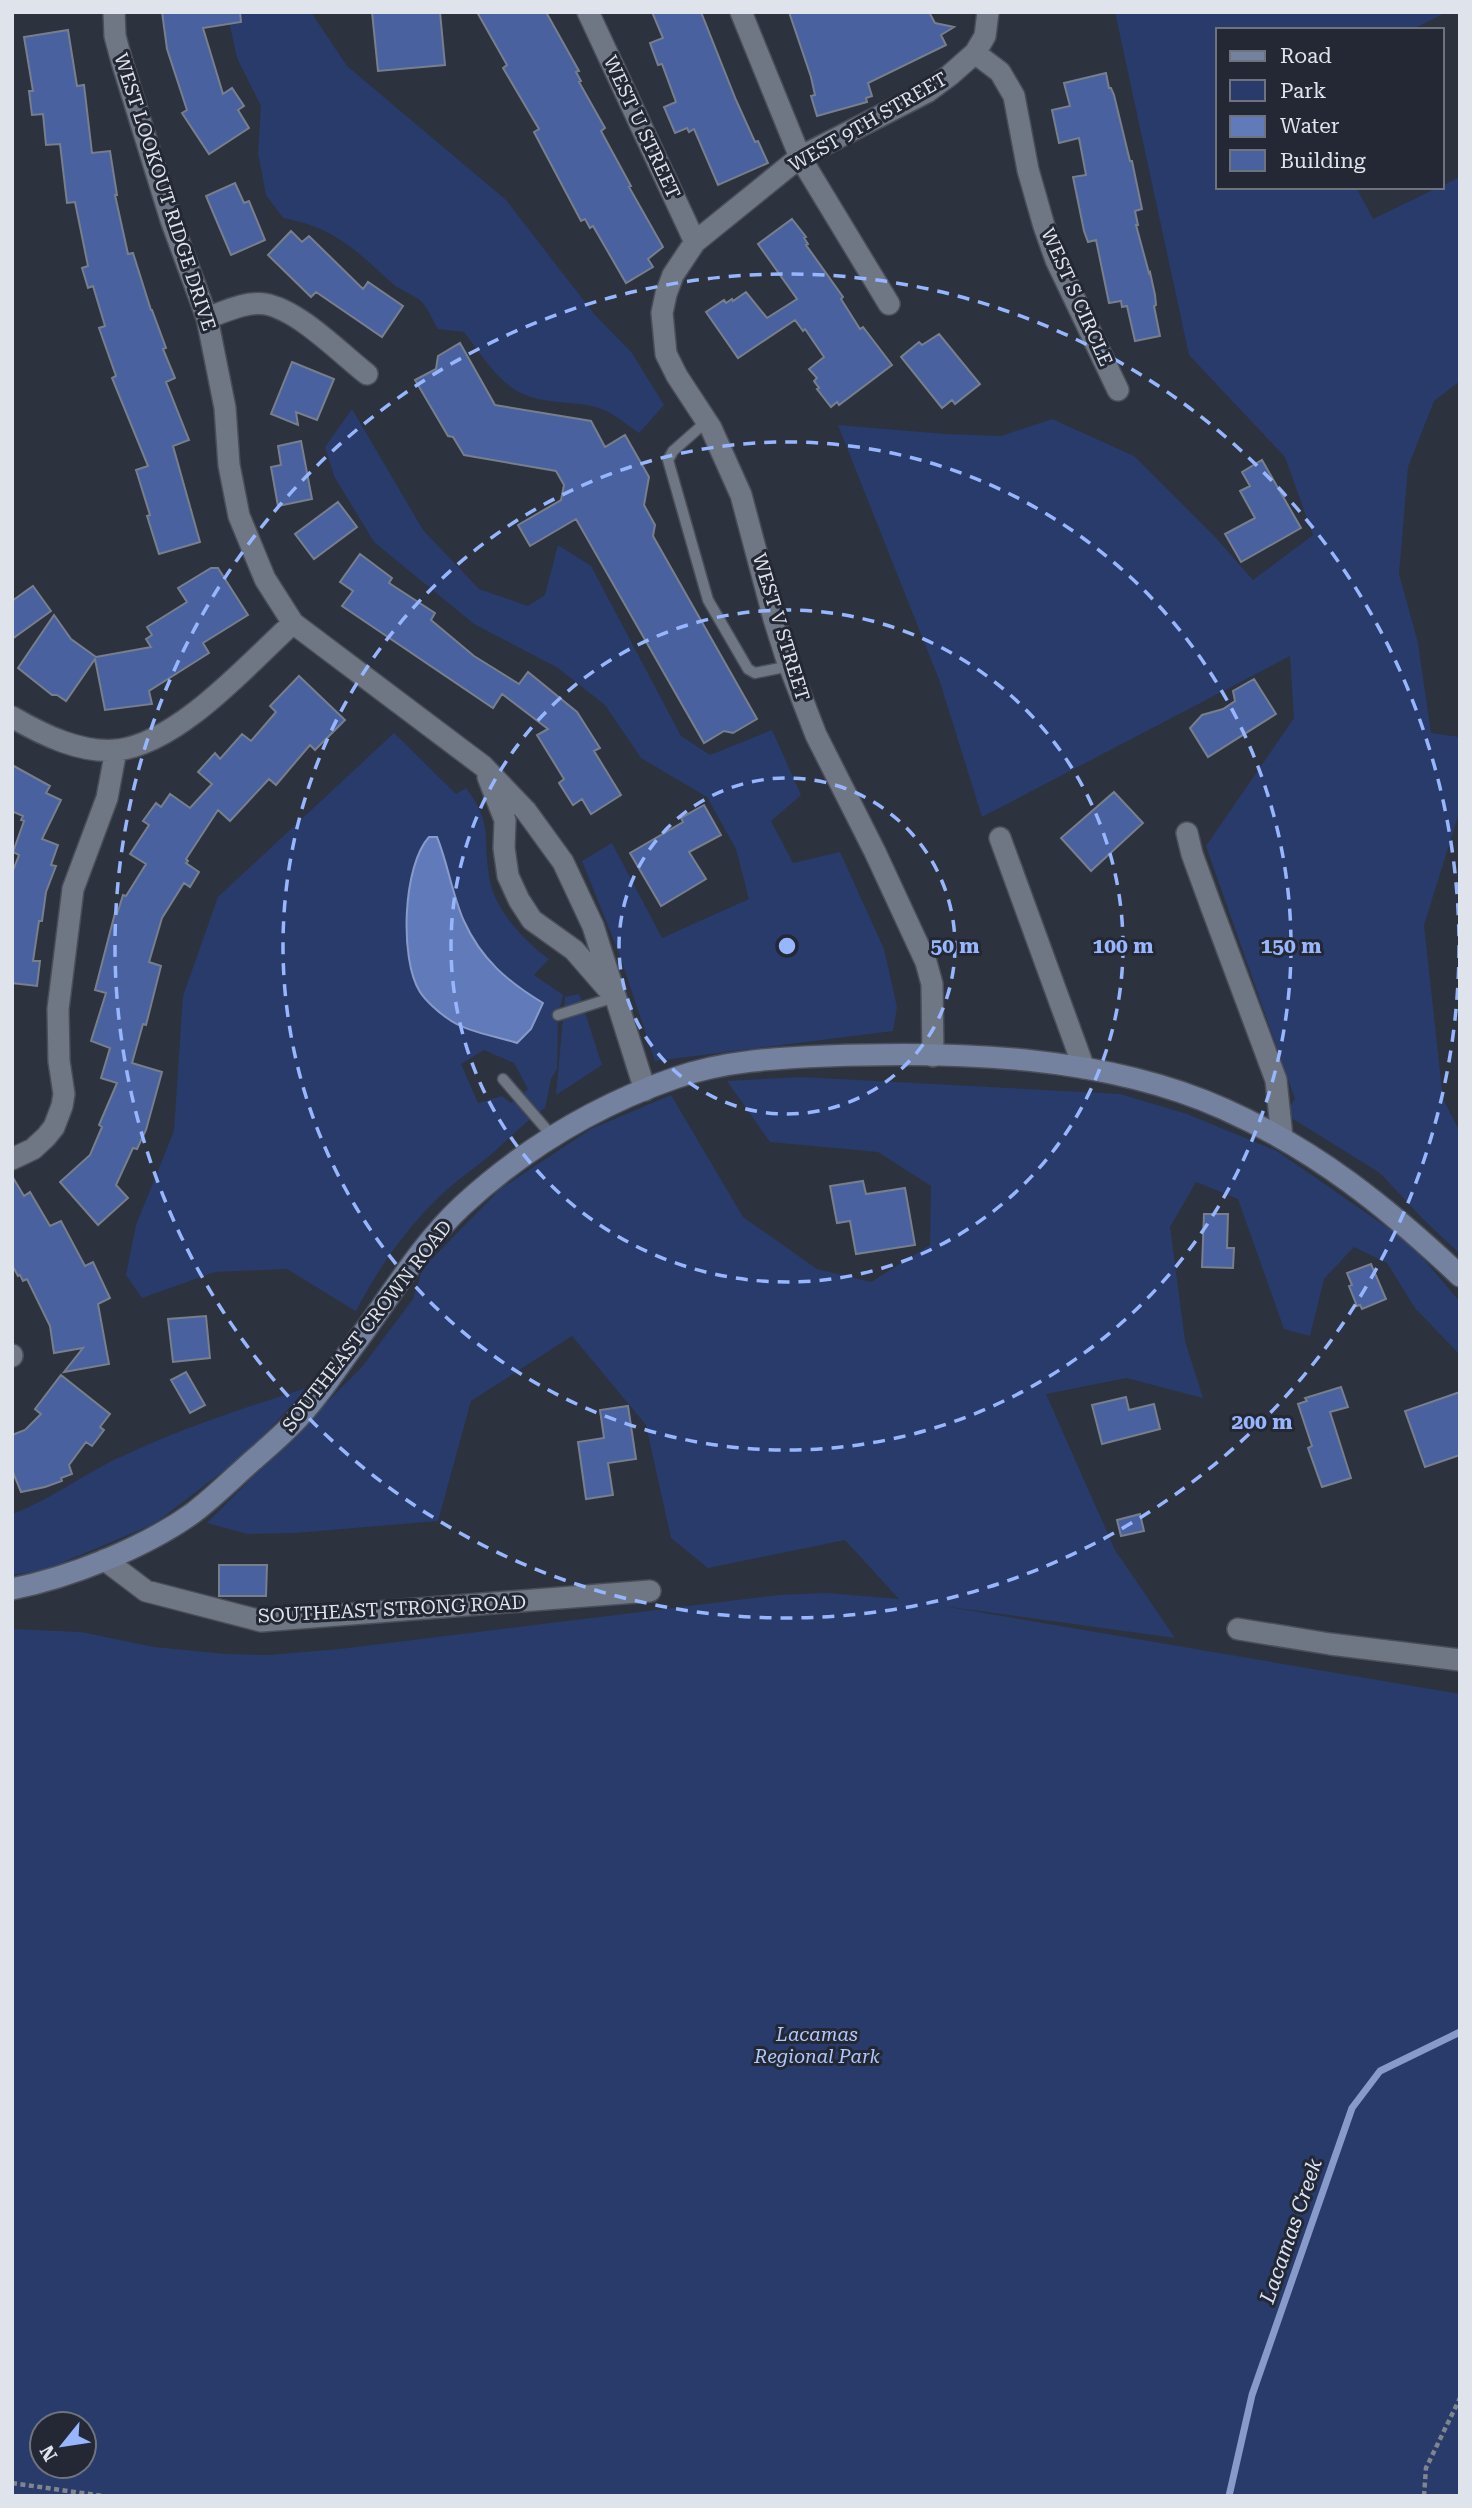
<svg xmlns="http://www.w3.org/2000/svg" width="1472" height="2508" font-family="'Roboto Serif',serif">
<rect width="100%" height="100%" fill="#2d323f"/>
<path fill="#283b6a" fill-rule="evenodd" d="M227,12H311L347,66L506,200L595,315L632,353L664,405L639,433C625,423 610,410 592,406C569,401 546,404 523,394C498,383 480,353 464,332L438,329C433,321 428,308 421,301C413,294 401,291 393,284C355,250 336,228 283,218L266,195L258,153L261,106L237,58Z
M1115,12H1447L1411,30H1218V187H1356L1373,219L1460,177V381L1434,401L1408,467L1399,574L1418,643L1431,733L1460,737V810L1424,925L1443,1099L1460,1132V1254L1422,1218L1380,1173L1285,1114L1295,1099L1206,846L1294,718L1290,656L982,817L940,682L838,425L945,434L1001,436L1052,419L1134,456L1216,538L1253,580L1313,535L1285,457L1189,355Z
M352,409L423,530L479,589L528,606L545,595L558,545L591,566L681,736L710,755L772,730L801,795L771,821L793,863L840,852L884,949L897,1007L893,1031L655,1061L619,953L582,861L612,843L662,938L749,899L736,849L707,797L641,758L605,705L558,668L474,624L374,542L334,476L325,447Z
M394,733L456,794L466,788C493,824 483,836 489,876C493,908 524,941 549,959L534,975L563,995L558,1015L557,1069L551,1079L545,1108C527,1120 513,1135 496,1150C482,1163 465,1174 450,1187C411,1221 380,1265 356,1311L357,1312L287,1269L215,1272L142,1298L126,1275L136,1225L174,1131L183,996L218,897ZM442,849C456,898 470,955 515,986C524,992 533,997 543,1003L408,957L407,906L416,858ZM484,1050L514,1063L528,1089L511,1103L502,1096L478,1103L461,1064Z
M579,994L602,1065L556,1095L565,997Z
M801,1077L1120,1094L1187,1114L1277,1151L1411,1244L1460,1302V1355L1415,1308L1387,1263L1354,1247L1324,1279L1310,1336L1284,1329L1238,1199L1196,1182L1170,1227L1185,1341L1203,1398L1126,1378L1046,1394L1115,1550L1175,1638L943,1606L1460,1694V2496H12V1629L81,1632L154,1647L226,1654L269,1655L340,1649L779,1595L827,1593L899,1599L845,1540L708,1568L671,1538L646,1425L572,1336L471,1401L438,1521L295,1533L248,1534L207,1523L362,1367L413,1299L423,1268L500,1189L591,1129L671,1095L743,1217L817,1269L871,1282L930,1245L931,1186L878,1152L770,1142L727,1081ZM42,2424H84V2466H42Z
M309,1387L247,1453L154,1524L45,1570L12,1575V1514C53,1499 87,1471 127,1454C186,1427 247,1407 309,1387Z"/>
<path fill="#617bba" stroke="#879ac9" stroke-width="2" d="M429,837H437C448,864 452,894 464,921C481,959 508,982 543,1003L531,1029L517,1043C496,1036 465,1032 447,1018C438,1012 425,1000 420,992C399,959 403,865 429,837Z"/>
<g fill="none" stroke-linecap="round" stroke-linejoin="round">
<path stroke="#879ac9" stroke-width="7" d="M1229,2496L1252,2395L1352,2108L1380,2071L1460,2032"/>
</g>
<path fill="#49629f" stroke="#777e8c" stroke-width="2" d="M162,12H240L241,22L203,28L223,94L232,88L244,106L238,110L249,128L209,154L182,113L187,110L167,49Z
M372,12H440L445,65L378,71Z
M477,12H546L579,71L576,72L581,81L579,82L605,128L601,131L631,186L629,187L663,247L648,259L653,267L626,283L593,226L590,228L585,219L581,221L534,132L539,129L503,68L507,65Z
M652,12H701L736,100L755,142L758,141L768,163L718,185L694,129L689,132L687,128L675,133L664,107L676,102L662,64L658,65L650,43L663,38Z
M789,12H929L935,23L954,27L941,35L946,45L868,83L872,96L866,98L867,102L817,116L811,96L815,95L811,77Z
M68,30L77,86L84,85L92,153L110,151L117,195H115L128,254L133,253L151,310H152L166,348L163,349L175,378L166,382L189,440L173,446L200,542L159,554L147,516L150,515L136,470L148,466L112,378L116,376L99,328L105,326L93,286L88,288L82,268L88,266L75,202L67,203L60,144L46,145L43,114L32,115L29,91H33L24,37Z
M1106,73L1109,88H1111L1114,95L1130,161H1132L1142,209L1135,211L1138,225H1136L1149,273L1150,272L1155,295L1156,305L1154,306L1160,336L1135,341L1127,306L1122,307L1121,301L1109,303L1096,240L1088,242L1084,231L1073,177L1086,175L1079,138L1059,143L1052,110L1070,106L1064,83Z
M235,183L244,203L249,201L265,240L231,255L206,196Z
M792,219L806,237L804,238L808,244L806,245L843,297L841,299L860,329L863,327L892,365L839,405L837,402L831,407L817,389L819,388L814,381L817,378L809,369L824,357L805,329L803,331L795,320L738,358L706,312L724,300L726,303L732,299L733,301L746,292L767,318L797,299L758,244Z
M291,231L302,242L309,236L363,289L368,282L403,306L382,337L316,292L311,297L268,255Z
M939,334L980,384L955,404L952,400L942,408L901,357L919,342L922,345Z
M460,343L495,405L591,421L605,447L625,435L649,477L644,505L655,525L653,536L757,719L733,733L724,731L704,743L576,519L530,546L518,525L561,500L564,485L556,471L464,455L453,437L448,436L415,380L436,369L438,356Z
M292,362L334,379L317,420L296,412L298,425L271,414Z
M301,441L312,499L278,506L271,467L281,465L278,446Z
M1262,460L1301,528L1241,562L1225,534L1255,518L1240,491L1250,486L1242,472Z
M338,502L357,527L314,559L295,534Z
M360,554L392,578L389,583L435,613L431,620L474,656L519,684L528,672L577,712L600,748L594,751L621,795L591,814L582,799L573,805L559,783L564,779L537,735L548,729L502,694L493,708L342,606L353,591L340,582Z
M211,568H218L248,615L203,643L209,653L149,691L152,704L105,710L95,659L66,701L57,695H52L18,668L54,615L71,639L96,657L151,647L146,639L152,635L147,627L187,602L178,588Z
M33,586L51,611L12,639V601Z
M299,676L345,720L315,750L310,745L276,785L269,779L230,821L218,810L186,859L188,861L186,863L199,872L190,887L184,883L162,918L149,962L161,966L146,1025L143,1024L132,1063L162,1072L146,1130L137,1149L133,1148L116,1185L128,1198L98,1225L60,1182L90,1155L102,1127L99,1125L117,1083L101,1078L110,1048L91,1041L106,993L95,990L115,913L117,914L123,895L126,896L146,864L130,854L149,825L143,821L156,803L161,807L170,794L190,808L212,784L198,772L215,753L220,759L242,734L251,741L276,712L270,706Z
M1254,679L1276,714L1208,757L1190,728L1202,715L1223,709L1235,701L1233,691Z
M12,765L50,786L46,793L61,800L42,839L58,845L51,865L56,866L46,892L42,921H39L33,961H40L37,986L12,983V873L19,855L13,852L24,821L21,820L23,816L14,812L12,815Z
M1114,792L1143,823L1091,871L1061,838Z
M704,805L721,835L689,852L706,879L661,906L630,853L683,822L681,818Z
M12,1176L24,1196L30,1192L50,1226L61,1221L85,1266L93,1262L110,1298L98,1304L109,1364L64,1372L83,1348L54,1353L50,1326L27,1279L23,1281L20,1275L18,1276L12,1265Z
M863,1181L866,1194L905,1188L915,1245L856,1254L850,1221L837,1223L830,1186Z
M1204,1214H1228L1227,1248H1234L1233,1268L1202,1267Z
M1371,1264L1386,1299L1362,1309L1360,1305L1357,1306L1349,1286L1352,1285L1347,1273Z
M206,1316L210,1358L173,1362L168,1319Z
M186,1372L205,1405L190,1413L171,1380Z
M61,1375L110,1414L100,1427L104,1430L92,1446L86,1442L69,1465L72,1474L61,1478L62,1481L45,1487L21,1492L12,1470V1435L25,1430L41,1414L35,1409Z
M1341,1387L1348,1407L1330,1412L1351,1478L1322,1487L1308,1448L1312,1446L1298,1404L1307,1401L1305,1398Z
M1460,1392V1455L1425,1467L1405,1411Z
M1126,1397L1129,1410L1154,1404L1160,1429L1102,1444L1092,1405Z
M628,1406L636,1459L608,1463L613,1495L586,1499L578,1442L604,1438L600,1410Z
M1140,1514L1144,1531L1121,1536L1117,1520Z
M219,1565H267L266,1596H219Z"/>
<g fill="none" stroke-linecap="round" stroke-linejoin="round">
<g stroke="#4a4e58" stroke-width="13">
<path id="lane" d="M707,421L673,451L668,460L708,600L748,669L755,673L790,666
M558,1015L615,997
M503,1079L553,1137"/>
</g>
<g stroke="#4a4e58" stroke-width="24">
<path id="street" d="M114,12L115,36L122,62L171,220L207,318L225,408L229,465L239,516L265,579L293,623L483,766L526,811L563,862L593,926L645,1090
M588,12L695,242
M741,12L800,157L889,304
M975,53L1000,72L1014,96L1028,170L1044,226L1056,260L1118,390
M207,318C224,312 246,301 265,304C299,310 340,353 367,374
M12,717C43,735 82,754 118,750C180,742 248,664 293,623
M488,777L505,820L504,848L508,876L519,900L532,920L574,950L607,988
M1187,833L1192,854L1211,906L1276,1080L1282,1137
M1000,838L1084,1068
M933,1056L932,984L926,962L875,852L816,735L786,657L774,619L741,495L711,428L677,376L666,354L662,313L666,294L673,275L695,242L800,157L927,92L950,75L975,53L985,36L988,12
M12,1159L33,1149L46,1137L54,1127L62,1106L64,1094L59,1061L58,1009L73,889L107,798L116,750
M12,1355V1356
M105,1560L146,1591L261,1621L650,1591
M1238,1629L1330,1644L1460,1660"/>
</g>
<g stroke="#4a4e58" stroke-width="24">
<path id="secondary" d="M12,1589C71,1577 144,1548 193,1513C214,1497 232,1479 251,1462C268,1447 286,1432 301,1415C322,1392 339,1365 358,1340C392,1294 421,1244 463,1205C524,1149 597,1105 675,1078C723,1061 776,1058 827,1056C956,1051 1104,1055 1224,1109C1316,1150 1387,1207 1460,1276"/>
</g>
<path stroke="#80848f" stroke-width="4.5" stroke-dasharray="5 3.5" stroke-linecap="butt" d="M12,2483L103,2496
M1424,2496L1426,2468L1460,2398"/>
<use href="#lane" stroke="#6f7684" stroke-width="10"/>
<use href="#street" stroke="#6f7684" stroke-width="21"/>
<use href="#secondary" stroke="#74829f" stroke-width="21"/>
</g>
<g fill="none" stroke="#97b6fd" stroke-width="3.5" stroke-dasharray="12 9">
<circle cx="787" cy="946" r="168"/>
<circle cx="787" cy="946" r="336"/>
<circle cx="787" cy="946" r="504"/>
<circle cx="787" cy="946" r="672"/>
</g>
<g text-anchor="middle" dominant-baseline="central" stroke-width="6" stroke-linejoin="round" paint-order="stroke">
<g font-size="19" fill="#dfe3eb" stroke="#232834">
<text transform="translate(868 122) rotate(-30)">WEST 9TH STREET</text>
<text transform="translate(642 127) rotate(65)">WEST U STREET</text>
<text transform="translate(165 192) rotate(72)">WEST LOOKOUT RIDGE DRIVE</text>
<text transform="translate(1077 297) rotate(66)">WEST S CIRCLE</text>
<text transform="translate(781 627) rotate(73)">WEST V STREET</text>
<text transform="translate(367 1326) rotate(-52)">SOUTHEAST CROWN ROAD</text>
<text transform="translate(392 1609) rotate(-3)">SOUTHEAST STRONG ROAD</text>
</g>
<g font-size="19" font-style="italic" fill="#b0c8fd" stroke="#232834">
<text x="817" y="2034">Lacamas<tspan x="817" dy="22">Regional Park</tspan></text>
</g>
<g font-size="21" font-style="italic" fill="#dbe3f6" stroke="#232834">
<text transform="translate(1291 2231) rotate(-71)">Lacamas Creek</text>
</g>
</g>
<circle cx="787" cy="946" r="10" fill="#97b6fd" stroke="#232834" stroke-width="3.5"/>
<g font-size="21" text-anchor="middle" font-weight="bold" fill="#97b6fd" stroke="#232834" stroke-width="6" stroke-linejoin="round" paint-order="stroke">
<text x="955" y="953">50 m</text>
<text x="1123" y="953">100 m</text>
<text x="1291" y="953">150 m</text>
<text x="1262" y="1429">200 m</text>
</g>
<rect width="1472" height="2508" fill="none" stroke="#dfe3eb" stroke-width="28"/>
<rect x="1216" y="28" width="228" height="161" fill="#232834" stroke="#6e737d" stroke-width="2"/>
<rect x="1230" y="51" width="35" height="10" fill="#74829f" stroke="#6e737d" stroke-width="2"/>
<text x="1280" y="63" font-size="21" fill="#dfe3eb">Road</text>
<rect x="1230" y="80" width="35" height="21" fill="#283b6a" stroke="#6e737d" stroke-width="2"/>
<text x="1280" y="98" font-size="21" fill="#dfe3eb">Park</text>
<rect x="1230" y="116" width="35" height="21" fill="#617bba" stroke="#6e737d" stroke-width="2"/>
<text x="1280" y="133" font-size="21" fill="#dfe3eb">Water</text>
<rect x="1230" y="150" width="35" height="21" fill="#49629f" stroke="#6e737d" stroke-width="2"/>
<text x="1280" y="168" font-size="21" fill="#dfe3eb">Building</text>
<g transform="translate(63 2445) rotate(240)"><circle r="33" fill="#232834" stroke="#6e737d" stroke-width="2"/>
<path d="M0-5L12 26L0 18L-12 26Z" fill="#97b6fd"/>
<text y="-10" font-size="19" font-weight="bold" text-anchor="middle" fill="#dfe3eb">N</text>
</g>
</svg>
